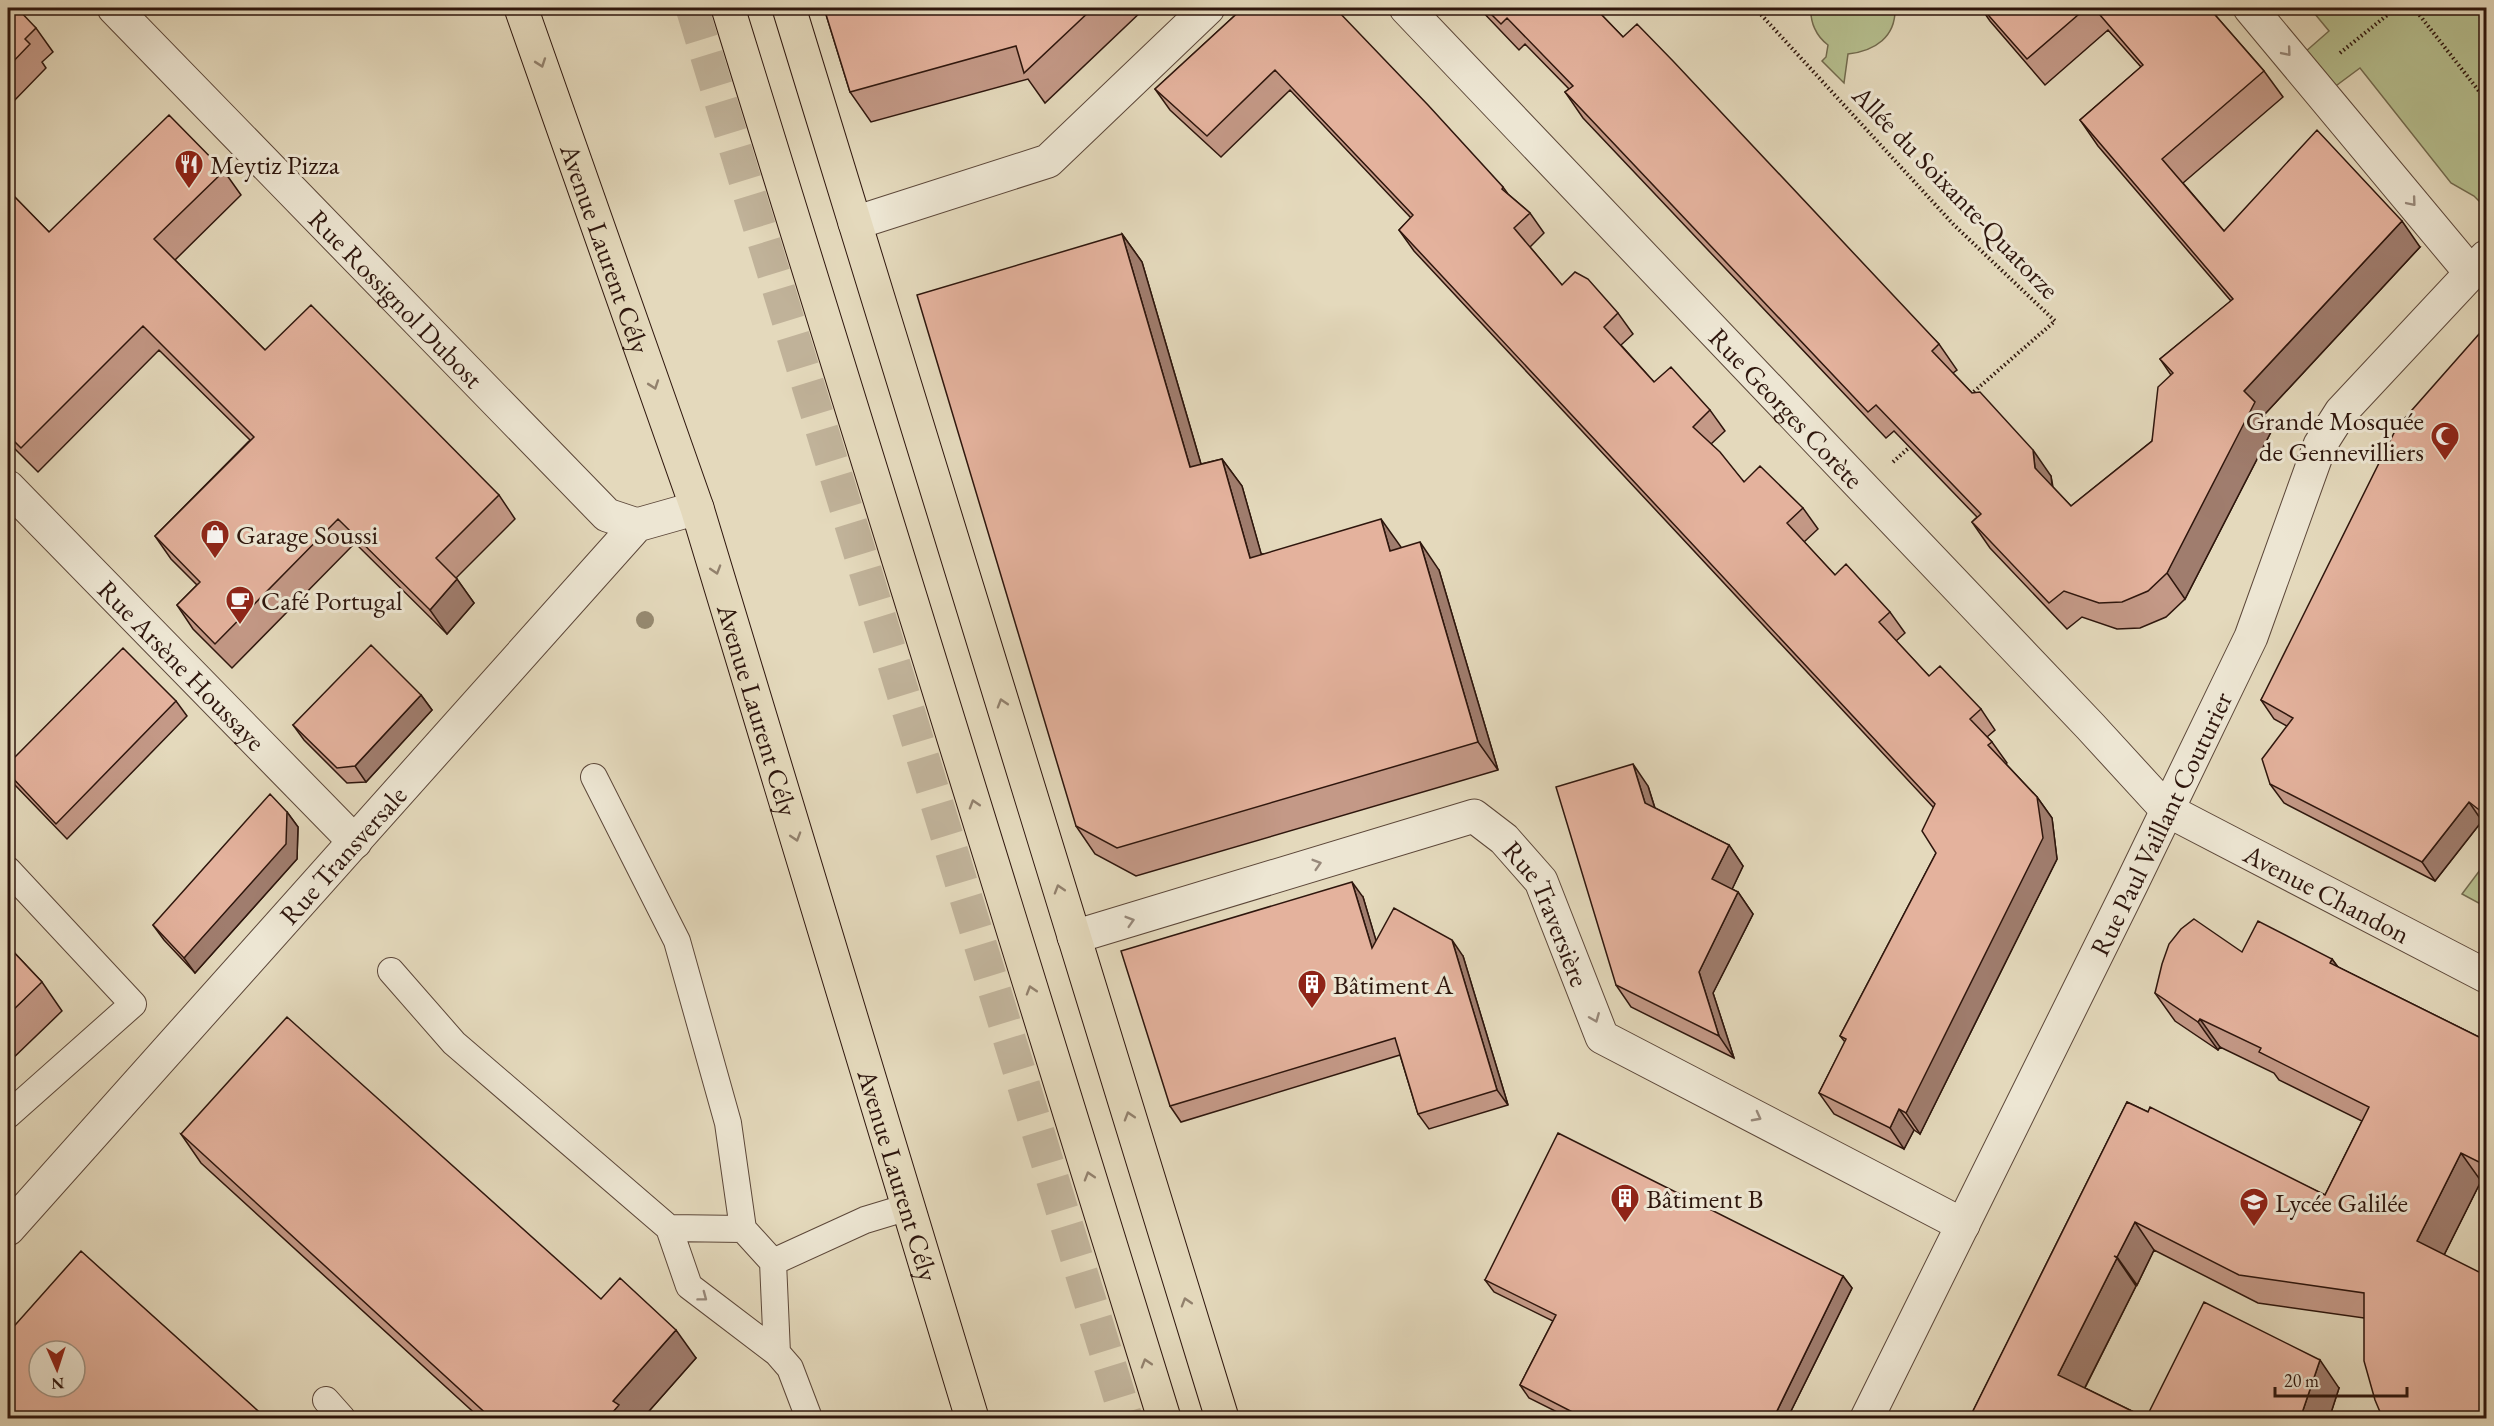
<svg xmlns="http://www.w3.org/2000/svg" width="2494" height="1426" font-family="'EB Garamond',serif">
<rect width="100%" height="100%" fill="#e4d9bc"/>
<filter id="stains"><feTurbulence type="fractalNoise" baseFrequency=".00333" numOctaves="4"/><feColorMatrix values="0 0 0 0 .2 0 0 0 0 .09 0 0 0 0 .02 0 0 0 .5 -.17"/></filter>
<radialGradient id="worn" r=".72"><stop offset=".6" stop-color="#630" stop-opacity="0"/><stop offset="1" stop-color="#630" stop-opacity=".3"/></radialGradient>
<path fill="#b6bf8f" stroke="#726a4e" stroke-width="1.5" d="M1811,8H1895C1896,37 1875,51 1848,54L1844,83L1822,61L1826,57L1828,45C1816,36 1810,22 1811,8Z
M2310,8H2486V208L2474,196L2451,183L2360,68L2333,88L2305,52L2329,31Z
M2486,862V907L2462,894Z"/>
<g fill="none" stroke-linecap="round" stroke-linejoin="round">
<path stroke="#c0b299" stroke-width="33" stroke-dasharray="33 16" stroke-linecap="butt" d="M692,8L1126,1418"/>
<g stroke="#5c4739" stroke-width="28">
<path id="lane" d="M594,777L677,941L728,1123L743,1229L773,1262
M8,870L133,1004L8,1115
M391,971L454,1043L669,1228L743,1229
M669,1228L689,1286L777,1353
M326,1400L342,1418
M809,1418L790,1368L777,1353L773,1262L865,1220L908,1207"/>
</g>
<g stroke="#5c4739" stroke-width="35">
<g id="street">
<path id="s1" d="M114,8L607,515L637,525"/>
<path id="s2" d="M1406,8L2090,726L2167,810L2486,976"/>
<path d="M2250,8L2471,273"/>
<path d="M855,223L1048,161L1208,8"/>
<path id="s3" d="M8,487L355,842"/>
<path id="s4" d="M1074,937L1474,816L1504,839L1541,881L1602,1037L1963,1225"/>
<path id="s5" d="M8,1229L637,525L697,508"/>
<path id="s6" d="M1867,1418L2132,883L2251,637L2320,445L2341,412L2486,257"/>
</g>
</g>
<g stroke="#2e160d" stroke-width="35">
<g id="primary">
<path id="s7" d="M521,8L697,508L972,1418"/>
<path d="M789,8L1222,1418"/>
</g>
</g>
<g stroke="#2e160d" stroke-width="35">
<path id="highway" d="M728,8L1164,1418"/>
</g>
<path stroke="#2e160d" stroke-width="4" stroke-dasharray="1.5 3" stroke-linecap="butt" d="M1755,8L1954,225L2055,321L1970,395
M2414,8L2486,100
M2340,53L2396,8
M1893,462L1912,445"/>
<use href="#lane" stroke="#ede6d3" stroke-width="26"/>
<use href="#street" stroke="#ede6d3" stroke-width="33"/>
<use href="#primary" stroke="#e4d9bc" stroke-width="33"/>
<use href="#highway" stroke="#e4d9bc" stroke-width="33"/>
</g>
<circle fill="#968a71" cx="645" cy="620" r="9"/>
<path fill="#c49987" stroke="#2e160d" stroke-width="1.5" d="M8,8L36,28L53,52L42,62L46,68L12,103L8,99Z
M824,8H1145L1045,103L1028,79L871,122L850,92Z
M1243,8L1503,187L1508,194L1530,213L1544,233L1530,247L1562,285L1618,313L1633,334L1621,345L1654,382L1710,410L1725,431L1711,444L1744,482L1803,508L1818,529L1804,542L1835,575L1890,612L1905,633L1896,641L1929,676L1981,709L1995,730L1987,737L1992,742L2007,763L2006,764L2037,797L2052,818L2057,859L1920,1134L1914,1130L1904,1149L1834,1114L1819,1093L1845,1042L1840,1036L1936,853L1934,808L1414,251L1399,230L1411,218L1290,90L1221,157L1170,110L1155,89Z
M1479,8H1595L1623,37L1939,344L1957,370L1953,373L2051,476L2053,487L2071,506L2152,441L2171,375L2160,359L2231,301L2098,146L2080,120L2141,67L2108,30L2045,85L1990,21L1981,8H2209L2264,71L2283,97L2183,183L2224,231L2420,247L2264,415L2273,428L2185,599L2166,617L2140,628L2117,629L2082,617L2067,629L1990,548L1972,522L1977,517L1894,431L1886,438L1583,118L1565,92L1569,89L1525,44L1519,50Z
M224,171L241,195L175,260L265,350L499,495L515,519L456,578L474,603L447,634L355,543L232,668L193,629L177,605L197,585L171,559L155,536L250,440L159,350L38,472L8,442V190L49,232Z
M1122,234L1142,262L1201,464L1222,459L1242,486L1261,554L1401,548L1439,570L1498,770L1136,876L1095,854L1076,826Z
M2487,325V825L2482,821L2435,881L2284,803L2270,784L2287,726L2274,719L2261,700Z
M421,695L432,710L366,782L347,783L304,740L293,725Z
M176,701L187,716L67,839L14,784L8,775V764Z
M1648,786L1655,808L1729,845L1743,866L1732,889L1738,892L1753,914L1713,993L1734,1058L1631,1007L1616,985Z
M287,812L298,827L297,859L195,973L164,940L153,925Z
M1363,897L1376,941L1463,956L1508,1105L1429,1129L1418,1114L1400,1055L1181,1122L1170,1106Z
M8,946L42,982L62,1011L8,1063Z
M2242,952L2332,959L2338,967L2487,1041V1184L2481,1181L2444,1255L2364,1318L2258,1303L2154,1250L2137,1285H2136V1286L2085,1388L2146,1418L2339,1388L2329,1419H1969L2127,1102L2325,1195L2362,1121L2279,1080L2274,1073L2220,1047L2218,1050L2175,1021L2155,993Z
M181,1134L601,1299L696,1358L642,1419H481L201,1163Z
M1843,1276L1852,1288L1787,1419H1571L1529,1398L1520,1385L1553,1321L1494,1292L1485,1280Z"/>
<path fill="#a07d6e" stroke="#2e160d" stroke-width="1.5" d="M2402,221L2420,247L2264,415L2273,428L2185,599L2167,573L2244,391Z
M1122,234L1142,262L1210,495L1190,467Z
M2033,450L2051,476L2053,494L2035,468Z
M1222,459L1242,486L1270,585L1250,558Z
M1381,519L1401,547L1409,579L1390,551Z
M1420,542L1439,570L1498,770L1478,742Z
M457,579L474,603L447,634L430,610Z
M421,695L432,710L366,782L355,766Z
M1633,764L1648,786L1660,825L1645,803Z
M2037,797L2052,818L2057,859L1920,1134L1906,1113Z
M2469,802L2482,821L2435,881L2422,862Z
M287,812L298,827L297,859L195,973L184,958Z
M1729,845L1743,866L1727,900L1712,879Z
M1352,882L1363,897L1383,964L1372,948Z
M1738,892L1753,914L1713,993L1734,1058L1719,1036L1699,972Z
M1452,940L1463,956L1508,1105L1497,1090Z
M2332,959L2352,987L2330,963Z
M2200,1019L2220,1047L2218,1050L2198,1022Z
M1899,1109L1914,1130L1904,1149L1890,1128Z
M2461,1153L2481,1181L2437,1269L2417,1241Z
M2135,1222L2154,1250L2137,1285L2117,1257Z
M2117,1258L2136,1286L2077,1403L2058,1375Z
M1843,1276L1852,1288L1787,1419H1773Z
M676,1330L696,1358L642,1419H607L613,1401Z
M2320,1360L2339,1388L2329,1419H2300Z"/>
<path fill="#e4b29d" stroke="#2e160d" stroke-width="1.5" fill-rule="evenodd" d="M8,8H17L36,28L25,39L30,44L8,67Z
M824,8H1093L1024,73L1016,46L850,92Z
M1243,8H1335L1428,105L1503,187L1502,189L1530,213L1514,228L1562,285L1575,272L1588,279L1618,313L1604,327L1654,382L1671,367L1710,410L1693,427L1720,452L1744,482L1760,466L1803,508L1787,523L1835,575L1846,564L1890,612L1879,622L1929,676L1940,666L1981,709L1970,719L1992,742L1988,745L2037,797L2043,838L1906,1113L1899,1109L1890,1128L1819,1093L1846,1039L1840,1036L1936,853L1922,831L1935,804L1399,230L1413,215L1275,70L1207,136L1155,89Z
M1485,8H1595L1623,37L1637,24L1673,61L1939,344L1932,351L1972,393L1980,392L2033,450L2035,468L2071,506L2152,441L2158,387L2173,373L2160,359L2233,299L2080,120L2143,65L2094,8H2209L2264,71L2162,159L2224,231L2317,130L2402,221L2244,391L2255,402L2167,573L2148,591L2122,602L2099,603L2064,591L2049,603L1972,522L1981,514L1876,405L1868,412L1565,92L1573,86L1507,18L1501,24Z
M1982,8H2086L2027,59Z
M169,115L224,171L154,239L265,350L311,305L499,495L436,558L457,579L430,610L338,519L215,644L177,605L200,582L155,536L254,437L143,326L21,448L8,435V190L49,232Z
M1122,234L1190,467L1222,459L1250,558L1381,519L1390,551L1420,542L1478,742L1117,848L1076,826L917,295Z
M2487,325V816L2469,802L2422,862L2270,784L2262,759L2293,718L2261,700L2397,427Z
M371,645L421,695L355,766L337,768L293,725Z
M123,648L176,701L56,824L8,773V764Z
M1633,764L1645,803L1729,845L1712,879L1738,892L1699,972L1719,1036L1616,985L1556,787Z
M270,794L287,812L286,844L184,958L153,925Z
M1352,882L1372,948L1394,908L1452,940L1497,1090L1418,1114L1395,1038L1170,1106L1121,951Z
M2194,919L2242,952L2258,921L2332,959L2330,963L2487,1041V1166L2461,1153L2417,1241L2487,1276V1419H2383L2375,1400L2364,1361V1293L2239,1275L2135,1222L2117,1257L2114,1256L2117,1258L2058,1375L2146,1418L2204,1302L2320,1360L2300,1419H1969L2127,1102L2148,1112L2150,1107L2325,1195L2369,1107L2259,1052L2261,1048L2200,1019L2198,1022L2155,993L2162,964L2169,944L2181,929Z
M8,946L42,982L8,1015Z
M287,1017L601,1299L620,1278L676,1330L613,1401L619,1405L607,1419H492L181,1134Z
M1558,1133L1843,1276L1773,1419H1586L1520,1385L1556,1315L1485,1280Z
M81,1251L267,1419H11L8,1416V1333ZM39,1351H75V1387H39Z"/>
<defs><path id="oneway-chevron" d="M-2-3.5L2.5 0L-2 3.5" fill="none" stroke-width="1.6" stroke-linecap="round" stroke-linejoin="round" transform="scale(1.5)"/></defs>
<g stroke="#97887a">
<use href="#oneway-chevron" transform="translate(2287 52) rotate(50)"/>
<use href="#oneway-chevron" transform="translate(2412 202) rotate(50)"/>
<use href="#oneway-chevron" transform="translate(1317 864) rotate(-17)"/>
<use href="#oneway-chevron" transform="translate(1130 921) rotate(-17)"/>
<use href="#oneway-chevron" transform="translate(1595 1018) rotate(68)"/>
<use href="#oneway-chevron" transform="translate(1757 1117) rotate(28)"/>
<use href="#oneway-chevron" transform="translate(703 1297) rotate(37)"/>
</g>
<g stroke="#92816d">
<use href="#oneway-chevron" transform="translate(541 63) rotate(71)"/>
<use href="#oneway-chevron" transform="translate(654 385) rotate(71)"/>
<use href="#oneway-chevron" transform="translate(716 570) rotate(73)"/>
<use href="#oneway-chevron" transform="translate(1002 703) rotate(-107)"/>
<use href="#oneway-chevron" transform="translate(974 804) rotate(-107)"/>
<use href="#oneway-chevron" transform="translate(796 837) rotate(73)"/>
<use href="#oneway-chevron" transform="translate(1059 889) rotate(-107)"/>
<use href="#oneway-chevron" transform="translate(1031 990) rotate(-107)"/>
<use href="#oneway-chevron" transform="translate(1129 1116) rotate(-107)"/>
<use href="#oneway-chevron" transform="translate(1089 1176) rotate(-107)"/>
<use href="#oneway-chevron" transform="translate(1186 1302) rotate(-107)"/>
<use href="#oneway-chevron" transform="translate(1146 1363) rotate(-107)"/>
</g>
<defs>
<g id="restaurant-pin" transform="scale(1.5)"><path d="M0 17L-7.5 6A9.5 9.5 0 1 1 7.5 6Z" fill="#8f2418" stroke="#ede6d3"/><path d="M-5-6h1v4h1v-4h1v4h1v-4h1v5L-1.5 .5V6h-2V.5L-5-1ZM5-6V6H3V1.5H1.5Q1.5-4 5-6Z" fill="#fff"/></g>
<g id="mosque-pin" transform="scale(1.5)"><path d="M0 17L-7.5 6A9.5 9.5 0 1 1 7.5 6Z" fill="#8f2418" stroke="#ede6d3"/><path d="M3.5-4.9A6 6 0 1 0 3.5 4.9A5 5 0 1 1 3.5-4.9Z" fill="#fff"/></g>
<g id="shop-pin" transform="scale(1.5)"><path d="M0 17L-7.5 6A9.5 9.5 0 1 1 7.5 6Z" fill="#8f2418" stroke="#ede6d3"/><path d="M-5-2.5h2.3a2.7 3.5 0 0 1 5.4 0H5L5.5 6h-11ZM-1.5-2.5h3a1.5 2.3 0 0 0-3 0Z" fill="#fff"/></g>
<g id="cafe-pin" transform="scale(1.5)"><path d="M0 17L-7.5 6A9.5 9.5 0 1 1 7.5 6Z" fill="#8f2418" stroke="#ede6d3"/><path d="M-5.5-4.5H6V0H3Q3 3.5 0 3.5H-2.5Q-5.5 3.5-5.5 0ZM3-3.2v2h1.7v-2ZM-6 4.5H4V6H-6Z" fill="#fff"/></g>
<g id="building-pin" transform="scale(1.5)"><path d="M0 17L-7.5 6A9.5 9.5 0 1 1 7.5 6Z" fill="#8f2418" stroke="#ede6d3"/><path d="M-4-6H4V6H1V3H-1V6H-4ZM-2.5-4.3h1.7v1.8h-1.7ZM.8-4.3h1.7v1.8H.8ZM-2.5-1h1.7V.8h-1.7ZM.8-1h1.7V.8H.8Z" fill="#fff"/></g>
<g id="school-pin" transform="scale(1.5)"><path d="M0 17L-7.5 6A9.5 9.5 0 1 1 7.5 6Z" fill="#8f2418" stroke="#ede6d3"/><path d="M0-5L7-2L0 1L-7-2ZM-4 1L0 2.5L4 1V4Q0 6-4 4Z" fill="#fff"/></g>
</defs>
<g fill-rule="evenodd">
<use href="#restaurant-pin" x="189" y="164"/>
<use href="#mosque-pin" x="2445" y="436"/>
<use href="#shop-pin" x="215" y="534"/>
<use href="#cafe-pin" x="240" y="600"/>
<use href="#building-pin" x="1312" y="984"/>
<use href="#building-pin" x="1625" y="1198"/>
<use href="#school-pin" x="2254" y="1202"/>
</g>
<g text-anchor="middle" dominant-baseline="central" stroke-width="6" stroke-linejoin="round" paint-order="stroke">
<g font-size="27" fill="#2e160d" stroke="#ede6d3" text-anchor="start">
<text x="210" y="164">Meytiz Pizza</text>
<text x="2424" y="420" text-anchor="end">Grande Mosquée<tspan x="2424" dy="31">de Gennevilliers</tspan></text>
<text x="236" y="534">Garage Soussi</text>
<text x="261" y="600">Café Portugal</text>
<text x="1333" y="984">Bâtiment A</text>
<text x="1646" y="1198">Bâtiment B</text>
<text x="2275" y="1202">Lycée Galilée</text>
</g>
<g font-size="27" fill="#2e160d" stroke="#ede6d3">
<text transform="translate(1956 192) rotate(46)">Allée du Soixante-Quatorze</text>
<text stroke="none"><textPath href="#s7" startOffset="255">Avenue Laurent Cély</textPath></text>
<text stroke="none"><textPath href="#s1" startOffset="405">Rue Rossignol Dubost</textPath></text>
<text stroke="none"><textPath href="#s2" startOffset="552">Rue Georges Corète</textPath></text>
<text stroke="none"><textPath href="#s3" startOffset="249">Rue Arsène Houssaye</textPath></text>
<text stroke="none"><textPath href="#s7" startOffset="741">Avenue Laurent Cély</textPath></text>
<text stroke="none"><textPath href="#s6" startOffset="663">Rue Paul Vaillant Couturier</textPath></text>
<text stroke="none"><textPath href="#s5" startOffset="502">Rue Transversale</textPath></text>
<text stroke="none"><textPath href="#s2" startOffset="1286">Avenue Chandon</textPath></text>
<text stroke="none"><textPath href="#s4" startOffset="543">Rue Traversière</textPath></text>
<text stroke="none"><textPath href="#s7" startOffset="1227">Avenue Laurent Cély</textPath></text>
</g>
</g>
<rect width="2494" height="1426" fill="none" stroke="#e4d9bc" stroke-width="30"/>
<rect x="9" y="9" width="2476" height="1408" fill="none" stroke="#2e160d" stroke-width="3"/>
<rect x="15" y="15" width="2464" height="1396" fill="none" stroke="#2e160d" stroke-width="1.5"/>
<g transform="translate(57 1369) rotate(177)"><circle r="28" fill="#ede6d3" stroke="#a19384" stroke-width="1.5"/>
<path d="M0-4.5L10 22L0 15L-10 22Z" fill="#8f2418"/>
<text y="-9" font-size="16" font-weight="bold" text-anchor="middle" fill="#2e160d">N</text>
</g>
<path d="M2275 1387v9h132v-9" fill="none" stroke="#2e160d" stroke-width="3"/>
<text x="2284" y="1387" font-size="18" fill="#2e160d" stroke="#ede6d3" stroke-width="4.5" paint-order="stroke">20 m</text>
<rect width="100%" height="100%" filter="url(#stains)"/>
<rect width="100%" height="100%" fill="url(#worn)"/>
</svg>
